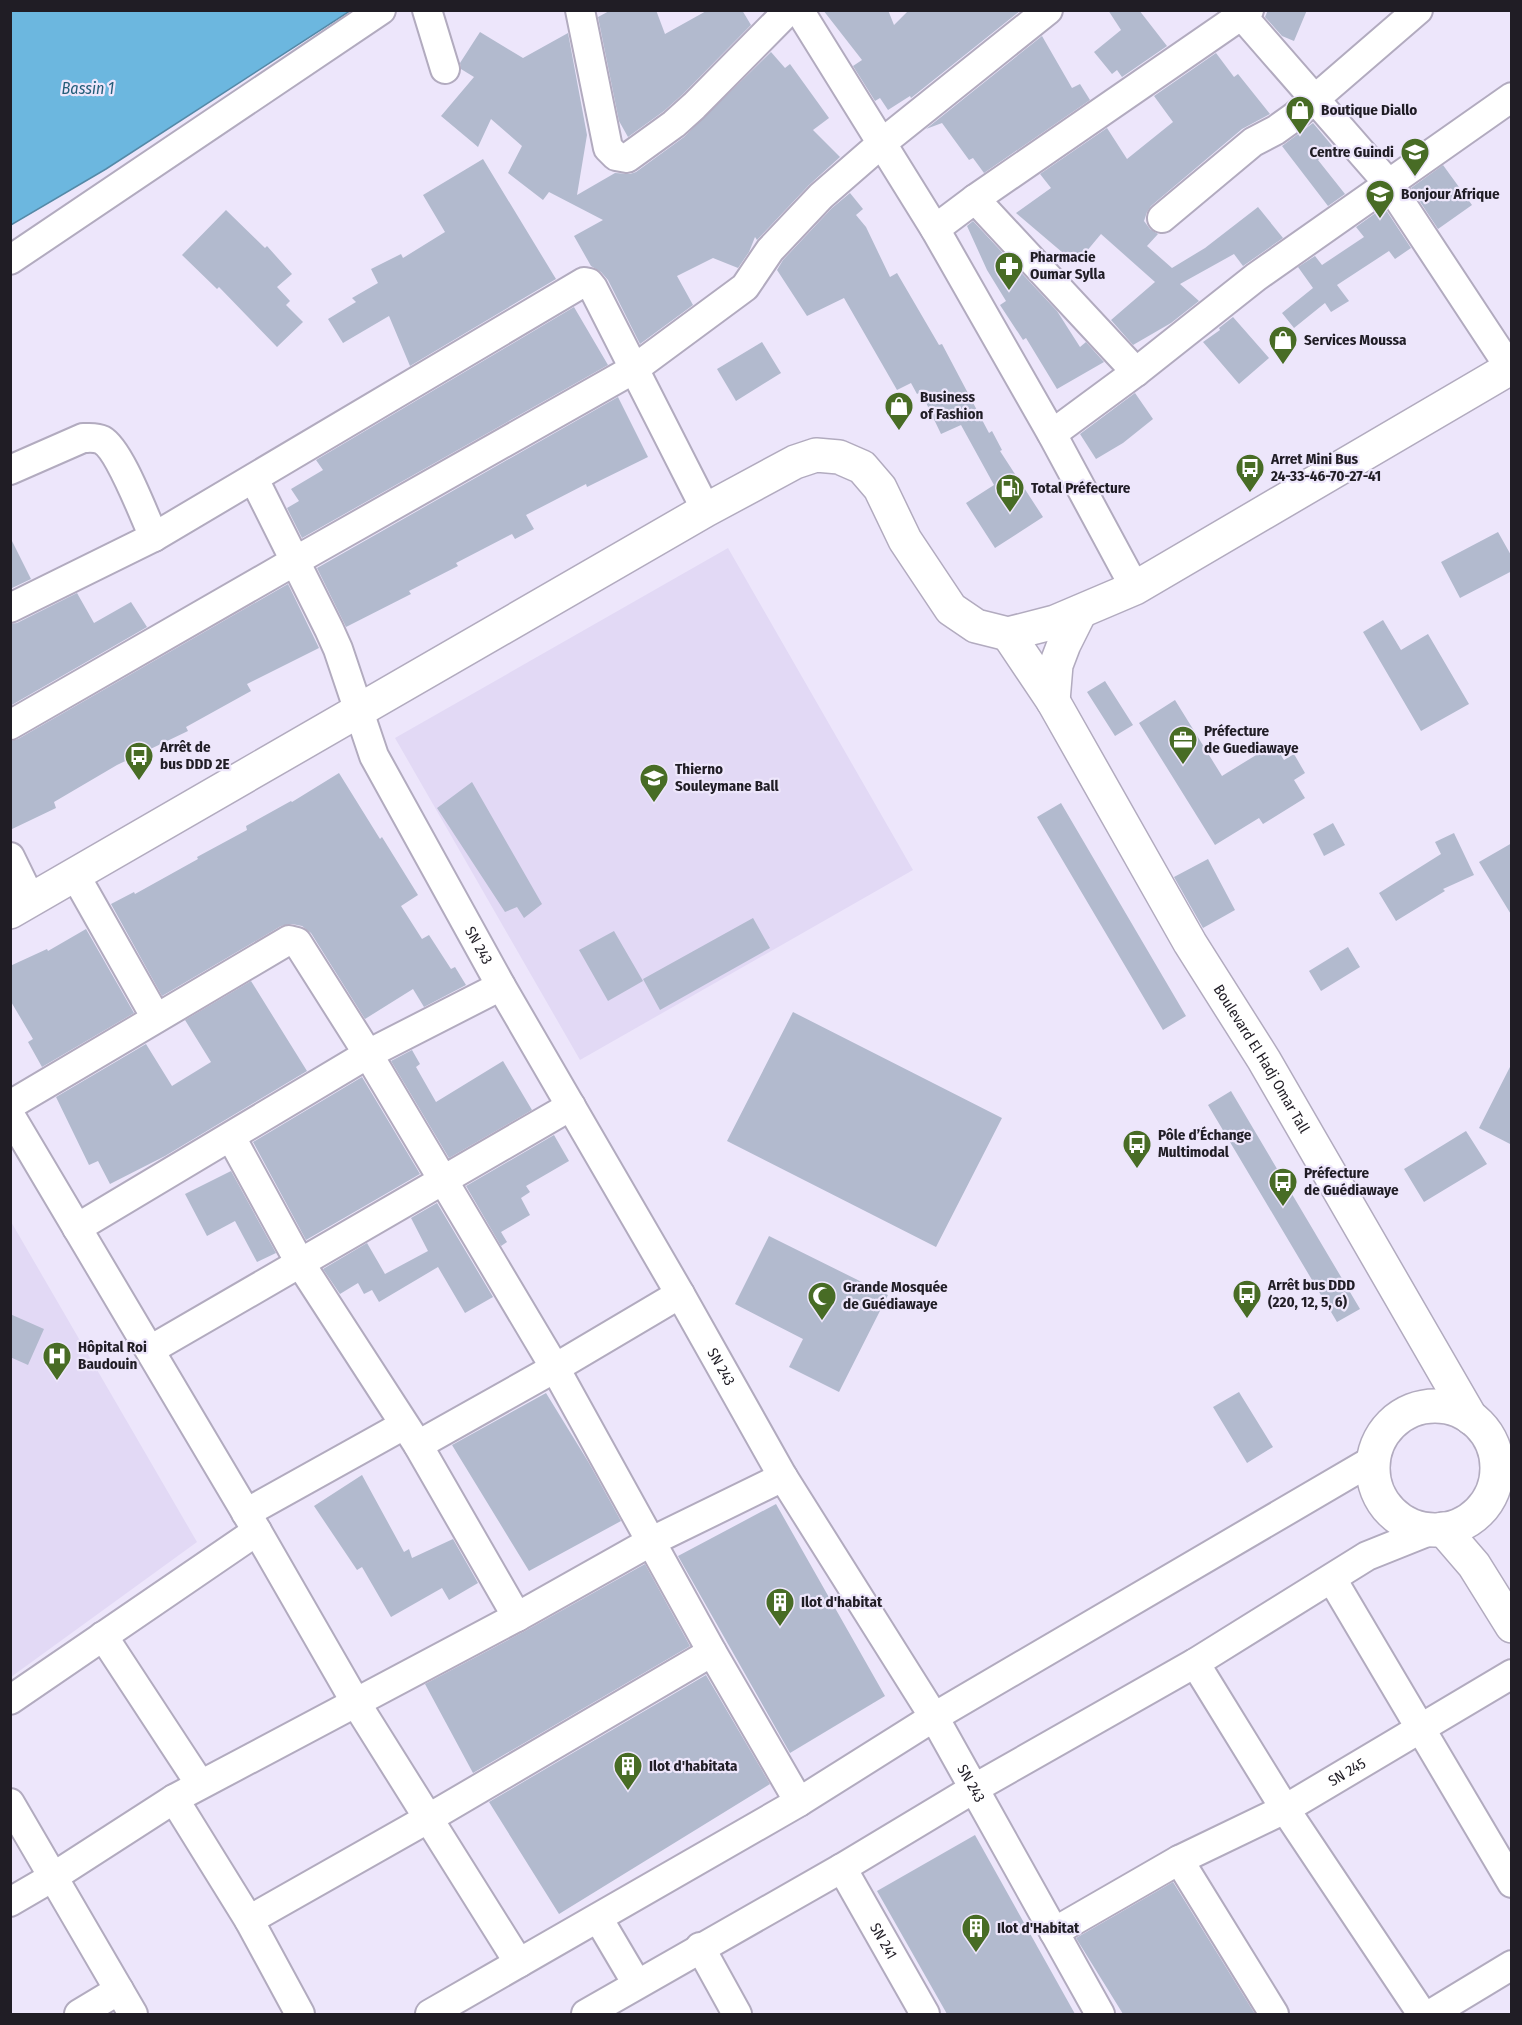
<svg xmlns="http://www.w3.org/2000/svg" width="1522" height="2025" font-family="'Fira Sans Condensed',sans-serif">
<rect width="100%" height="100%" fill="#ede6fb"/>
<path fill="#e2d9f5" d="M728,548L913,870L580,1060L395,738Z
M10,1220L197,1542L11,1677H10Z"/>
<path fill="#6cb7df" stroke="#5589a7" stroke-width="1.5" d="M10,11L11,10L350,11L106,169L11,225Z"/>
<path fill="#b2bace" d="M611,10H656L665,34L708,10H742L751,25L683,94L664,111L628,137L619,121L598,17Z
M823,10H888L894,25L909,10L1020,11L911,98L910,96L888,110L880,98L875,101L853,66L862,60Z
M1108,10H1139L1167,46L1122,77L1117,70L1112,74L1094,52L1121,30Z
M1268,10H1307L1294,41L1282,36L1265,17Z
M480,32L523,58L568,33L587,135L577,195L615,173L630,174L636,172L684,137L771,52L785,68L790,64L829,118L813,130L840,157L809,185L757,240L755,237L749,252L738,268L713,258L677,276L693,305L640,344L608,280L601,272L591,266L574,236L603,220L549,192L543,200L508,173L522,146L491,119L478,147L441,116L474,77L461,69L460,63Z
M1042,36L1072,88L1080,84L1090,100L984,173L973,158L969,160L942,123L926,129Z
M1216,53L1234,77L1238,74L1270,114L1242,129L1151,206L1147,212L1144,221L1150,229L1158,234L1147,246L1172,268L1205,248L1258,207L1283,238L1243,266L1234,254L1180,284L1199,301L1171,323L1133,345L1111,320L1155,282L1101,234L1076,264L1016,213L1051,188L1040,174L1107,128L1127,159L1173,122L1154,96Z
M1313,123L1334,148L1318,160L1345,194L1328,206L1282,146Z
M483,159L556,279L410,366L389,316L343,343L328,319L356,302L352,298L378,283L371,269L401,254L403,258L445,232L423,195Z
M1443,165L1472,205L1438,229L1411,188Z
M850,193L863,209L856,215L866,227L890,277L897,273L939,345L942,344L989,433L992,431L1002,450L1000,451L1043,517L995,548L966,503L994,485L961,425L941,434L921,392L917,394L911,383L897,390L844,298L807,316L777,270L783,260L832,208Z
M1384,207L1411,248L1395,259L1389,251L1337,285L1349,301L1331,312L1325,303L1294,328L1282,313L1313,288L1298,267L1315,256L1322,265L1364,237L1356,227Z
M226,210L265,248L267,246L292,274L277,287L290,301L286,305L303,322L277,347L219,287L217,289L182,255Z
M973,221L1057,311L1080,347L1086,342L1104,362L1057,389L1026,338L1023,340L1000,305L1006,301L987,270L967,226Z
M574,307L608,365L302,538L287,508L299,501L291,489L323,470L316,460Z
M1233,317L1269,358L1239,384L1203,342L1220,330L1219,328Z
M762,342L781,373L736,401L717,369Z
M1135,393L1153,419L1123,443L1096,459L1080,434Z
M618,397L648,457L587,487L586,484L526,515L534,529L515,539L512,534L456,563L458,566L409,591L411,594L346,627L317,568Z
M1498,532L1512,557V571L1460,598L1441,562Z
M10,537L31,579L10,589Z
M288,584L319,648L247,684L251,691L186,727L188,731L117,765L54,802L56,808L10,830V741L18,739Z
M77,593L94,623L131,602L147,627L10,706V624L17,623Z
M1383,620L1401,650L1428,634L1469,704L1421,731L1363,632Z
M1105,681L1133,725L1115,736L1087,692Z
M1175,700L1222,776L1274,744L1284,760L1294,754L1305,773L1294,780L1305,798L1263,824L1259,818L1215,845L1139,723Z
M339,773L380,839L382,837L418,895L401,906L422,939L429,935L451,969L455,967L466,985L424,1007L413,989L365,1019L311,933L302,926L292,924L281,926L162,996L111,904L134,892L135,894L198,859L197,857L247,830L246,826L291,801L292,802Z
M472,782L542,904L524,918L517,907L505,912L437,808Z
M1061,803L1186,1016L1163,1030L1037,817Z
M1333,823L1345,845L1324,856L1313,834Z
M1454,833L1474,875L1443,889L1445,891L1396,921L1379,893L1441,854L1435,842Z
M1512,843V916L1479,862Z
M1208,859L1235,910L1203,928L1174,877Z
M753,918L770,948L660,1010L643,979Z
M86,929L134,1013L42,1067L28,1042L33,1039L10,1000V966L47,949L48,951Z
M614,931L643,981L608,1001L579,950Z
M1348,947L1360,967L1321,991L1309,971Z
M251,981L307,1071L165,1156L110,1184L98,1161L89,1165L56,1097L146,1044L172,1086L211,1062L185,1020Z
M793,1012L1002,1118L936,1247L727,1141Z
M412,1050L420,1064L416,1067L436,1102L503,1061L532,1110L449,1158L391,1061Z
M1512,1063V1145L1479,1128Z
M362,1077L420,1174L306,1240L253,1142Z
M1231,1091L1360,1309L1337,1322L1208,1105Z
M1466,1131L1487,1164L1424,1202L1404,1169Z
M554,1135L569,1161L526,1186L530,1192L521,1198L530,1215L501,1232L507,1242L501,1246L466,1186Z
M231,1171L276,1253L257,1262L235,1221L207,1236L185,1194Z
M437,1203L493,1297L465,1313L438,1267L379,1302L372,1290L364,1294L358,1283L340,1294L323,1269L367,1243L385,1274L428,1251L411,1218Z
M769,1236L888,1295L839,1392L789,1367L803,1339L735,1304Z
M10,1314L44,1329L28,1365L10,1357Z
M1239,1392L1273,1447L1247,1463L1213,1407Z
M546,1393L589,1463L621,1521L529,1571L452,1445Z
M362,1475L404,1552L409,1549L412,1558L453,1539L478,1583L449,1600L442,1588L391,1617L362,1567L357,1570L314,1506Z
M776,1504L885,1696L790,1753L678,1556Z
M645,1564L690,1646L473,1773L425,1684L525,1631Z
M706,1675L770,1784L559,1914L489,1802Z
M975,1835L1075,2014H947L877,1891Z
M1173,1882L1255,2014H1123L1076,1938Z"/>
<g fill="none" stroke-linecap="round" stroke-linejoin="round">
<g stroke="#b2abbf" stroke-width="32">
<g id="minor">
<path d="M427,10L445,69"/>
<path d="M580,10L608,148L616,156L627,158L674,124L694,106L789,10"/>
<path d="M799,10L935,229L1052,434L1135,588"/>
<path d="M1237,10L1388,183L1510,368"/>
<path d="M975,199L1136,372"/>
<path d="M1162,218L1253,142L1276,130L1294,117L1418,10"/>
<path d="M935,229L975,199L1249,10"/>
<path d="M10,260L381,10"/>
<path d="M1052,434L1136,372L1256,277L1512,97"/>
<path d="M10,470L83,438C90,438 96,437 102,440C120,450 144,516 154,537"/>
<path id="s1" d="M254,479L329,629L338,649L374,756L501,986L680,1294L783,1477L934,1717L1100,2014"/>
<path d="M10,608L154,537L584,282L589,283L593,288L706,510"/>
<path d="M10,725L295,561L634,369L745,287L770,250L821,196L882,143L1048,10"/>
<path d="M10,857L31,900"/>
<path d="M75,875L156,1018"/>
<path d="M10,1105L289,940L297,942L368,1054L555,1368L712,1652L799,1802"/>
<path d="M10,1115L257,1531L356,1703L519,1963"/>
<path d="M231,1137L300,1263L418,1445L517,1617"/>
<path d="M77,1228L368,1054L501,986"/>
<path d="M150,1350L571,1106"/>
<path d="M418,1445L555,1368L680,1294"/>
<path d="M246,1513L404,1425"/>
<path d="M1332,1579L1512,1883"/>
<path d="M103,1636L200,1784"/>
<path d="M1195,1663L1285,1809L1422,2014"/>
<path d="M10,1700L257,1531"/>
<path d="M174,1799L249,1920L300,2014"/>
<path d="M10,1803L133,2014"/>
<path d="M1179,1860L1274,2014"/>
<path id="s2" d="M842,1868L925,2014"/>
<path d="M10,1902L53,1877L174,1799L517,1617L652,1541L783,1477"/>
<path d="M598,1918L637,1984"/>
<path d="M249,1920L429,1818L712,1652"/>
<path id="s3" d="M1054,1932L1179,1860L1285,1809L1512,1674"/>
<path d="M700,1947L737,2014"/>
<path d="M79,2014L119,1990"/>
<path d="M430,2014L799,1802L934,1717L1373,1460"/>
<path d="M586,2014L842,1868L975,1788L1195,1663L1367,1556L1432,1530"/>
<path d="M1431,2014L1512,1965"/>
</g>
</g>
<g stroke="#b2abbf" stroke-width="36">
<g id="major">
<path id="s4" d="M1008,634L1053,701L1190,943L1264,1060L1471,1418"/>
<path d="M1053,701L1056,665L1064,644L1080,612"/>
<path d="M10,912L706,510L795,462L816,455L839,457L862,467L880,488L905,540L951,609L976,626L1008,634L1055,622L1135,588L1512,367"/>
<circle cx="1435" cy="1468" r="62"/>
<path d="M1443,1529L1474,1565L1512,1626"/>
</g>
</g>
<use href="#minor" stroke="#fff" stroke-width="28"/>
<use href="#major" stroke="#fff" stroke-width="33"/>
</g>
<defs>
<g id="shop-pin" transform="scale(1.5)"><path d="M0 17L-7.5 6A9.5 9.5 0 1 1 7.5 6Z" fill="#486c25" stroke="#ede6fb"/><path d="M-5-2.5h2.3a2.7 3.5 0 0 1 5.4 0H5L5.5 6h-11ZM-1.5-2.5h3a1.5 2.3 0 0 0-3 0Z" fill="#fff"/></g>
<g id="school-pin" transform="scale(1.5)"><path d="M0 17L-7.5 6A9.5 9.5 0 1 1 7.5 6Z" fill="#486c25" stroke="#ede6fb"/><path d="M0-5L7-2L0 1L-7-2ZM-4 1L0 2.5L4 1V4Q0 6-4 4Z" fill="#fff"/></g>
<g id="pharmacy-pin" transform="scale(1.5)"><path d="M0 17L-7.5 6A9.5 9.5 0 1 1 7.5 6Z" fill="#486c25" stroke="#ede6fb"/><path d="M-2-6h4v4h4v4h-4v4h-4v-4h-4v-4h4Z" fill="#fff"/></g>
<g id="bus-pin" transform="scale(1.5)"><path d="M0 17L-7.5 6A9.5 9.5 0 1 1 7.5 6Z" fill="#486c25" stroke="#ede6fb"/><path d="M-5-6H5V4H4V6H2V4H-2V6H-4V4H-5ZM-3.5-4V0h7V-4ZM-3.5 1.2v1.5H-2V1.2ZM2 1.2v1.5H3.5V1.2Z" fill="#fff"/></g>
<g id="fuel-pin" transform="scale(1.5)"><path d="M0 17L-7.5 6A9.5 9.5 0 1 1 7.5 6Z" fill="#486c25" stroke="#ede6fb"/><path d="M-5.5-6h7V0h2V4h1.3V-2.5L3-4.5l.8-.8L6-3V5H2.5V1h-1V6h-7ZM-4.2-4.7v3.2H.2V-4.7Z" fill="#fff"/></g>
<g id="office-pin" transform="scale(1.5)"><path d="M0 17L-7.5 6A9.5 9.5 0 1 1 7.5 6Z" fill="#486c25" stroke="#ede6fb"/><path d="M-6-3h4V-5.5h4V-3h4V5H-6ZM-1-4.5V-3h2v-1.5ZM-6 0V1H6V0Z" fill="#fff"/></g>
<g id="mosque-pin" transform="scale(1.5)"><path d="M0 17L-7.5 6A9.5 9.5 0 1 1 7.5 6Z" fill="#486c25" stroke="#ede6fb"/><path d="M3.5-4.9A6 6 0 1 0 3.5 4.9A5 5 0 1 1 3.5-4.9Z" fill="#fff"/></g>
<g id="hospital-pin" transform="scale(1.5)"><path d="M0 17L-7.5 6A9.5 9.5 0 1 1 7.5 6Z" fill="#486c25" stroke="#ede6fb"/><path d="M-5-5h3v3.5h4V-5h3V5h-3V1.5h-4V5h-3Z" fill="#fff"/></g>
<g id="building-pin" transform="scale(1.5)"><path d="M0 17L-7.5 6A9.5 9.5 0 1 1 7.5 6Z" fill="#486c25" stroke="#ede6fb"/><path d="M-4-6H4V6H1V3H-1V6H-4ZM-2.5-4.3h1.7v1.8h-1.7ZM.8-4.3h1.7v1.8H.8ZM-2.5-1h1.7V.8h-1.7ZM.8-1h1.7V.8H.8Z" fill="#fff"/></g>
</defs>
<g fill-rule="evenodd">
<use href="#shop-pin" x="1300" y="110"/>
<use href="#school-pin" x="1415" y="152"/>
<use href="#school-pin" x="1380" y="194"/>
<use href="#pharmacy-pin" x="1009" y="266"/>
<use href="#shop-pin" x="1283" y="340"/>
<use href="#shop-pin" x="899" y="406"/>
<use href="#bus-pin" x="1250" y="468"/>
<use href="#fuel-pin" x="1010" y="488"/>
<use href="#office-pin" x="1183" y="740"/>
<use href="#bus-pin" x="139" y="756"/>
<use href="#school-pin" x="654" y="778"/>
<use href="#bus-pin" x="1137" y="1144"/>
<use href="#bus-pin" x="1283" y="1182"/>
<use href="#bus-pin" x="1247" y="1294"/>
<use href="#mosque-pin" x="822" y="1296"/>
<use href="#hospital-pin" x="57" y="1356"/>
<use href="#building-pin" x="780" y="1602"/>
<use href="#building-pin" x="628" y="1766"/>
<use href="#building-pin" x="976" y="1928"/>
</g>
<g text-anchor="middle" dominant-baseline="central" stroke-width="4.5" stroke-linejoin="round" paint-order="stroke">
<g font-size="15" font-weight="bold" fill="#201d25" stroke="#ede6fb" text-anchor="start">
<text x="1321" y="110">Boutique Diallo</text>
<text x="1394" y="152" text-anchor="end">Centre Guindi</text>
<text x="1401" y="194">Bonjour Afrique</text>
<text x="1030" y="257">Pharmacie<tspan x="1030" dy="17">Oumar Sylla</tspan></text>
<text x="1304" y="340">Services Moussa</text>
<text x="920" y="397">Business<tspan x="920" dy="17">of Fashion</tspan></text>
<text x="1271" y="459">Arret Mini Bus<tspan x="1271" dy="17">24-33-46-70-27-41</tspan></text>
<text x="1031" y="488">Total Préfecture</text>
<text x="1204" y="731">Préfecture<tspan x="1204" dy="17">de Guediawaye</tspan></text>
<text x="160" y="747">Arrêt de<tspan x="160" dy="17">bus DDD 2E</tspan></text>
<text x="675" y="769">Thierno<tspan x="675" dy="17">Souleymane Ball</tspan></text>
<text x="1158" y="1135">Pôle d’Échange<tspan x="1158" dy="17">Multimodal</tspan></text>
<text x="1304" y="1173">Préfecture<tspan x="1304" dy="17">de Guédiawaye</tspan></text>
<text x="1268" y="1285">Arrêt bus DDD<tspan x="1268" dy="17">(220, 12, 5, 6)</tspan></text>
<text x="843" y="1287">Grande Mosquée<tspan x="843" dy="17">de Guédiawaye</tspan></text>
<text x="78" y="1347">Hôpital Roi<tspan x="78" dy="17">Baudouin</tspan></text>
<text x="801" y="1602">Ilot d'habitat</text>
<text x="649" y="1766">Ilot d'habitata</text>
<text x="997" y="1928">Ilot d'Habitat</text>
</g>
<g font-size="15" fill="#201d25" stroke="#ede6fb">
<text stroke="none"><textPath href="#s1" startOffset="519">SN 243</textPath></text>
<text stroke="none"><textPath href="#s4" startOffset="495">Boulevard El Hadj Omar Tall</textPath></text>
<text stroke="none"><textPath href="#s1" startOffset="1005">SN 243</textPath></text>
<text stroke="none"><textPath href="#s3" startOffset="334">SN 245</textPath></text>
<text stroke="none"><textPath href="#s1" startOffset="1491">SN 243</textPath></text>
<text stroke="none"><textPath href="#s2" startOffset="84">SN 241</textPath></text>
</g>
<g font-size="16" font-style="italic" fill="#235d79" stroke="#ede6fb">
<text x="88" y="88">Bassin 1</text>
</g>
</g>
<rect width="1522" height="2025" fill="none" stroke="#201d25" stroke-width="24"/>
</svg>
